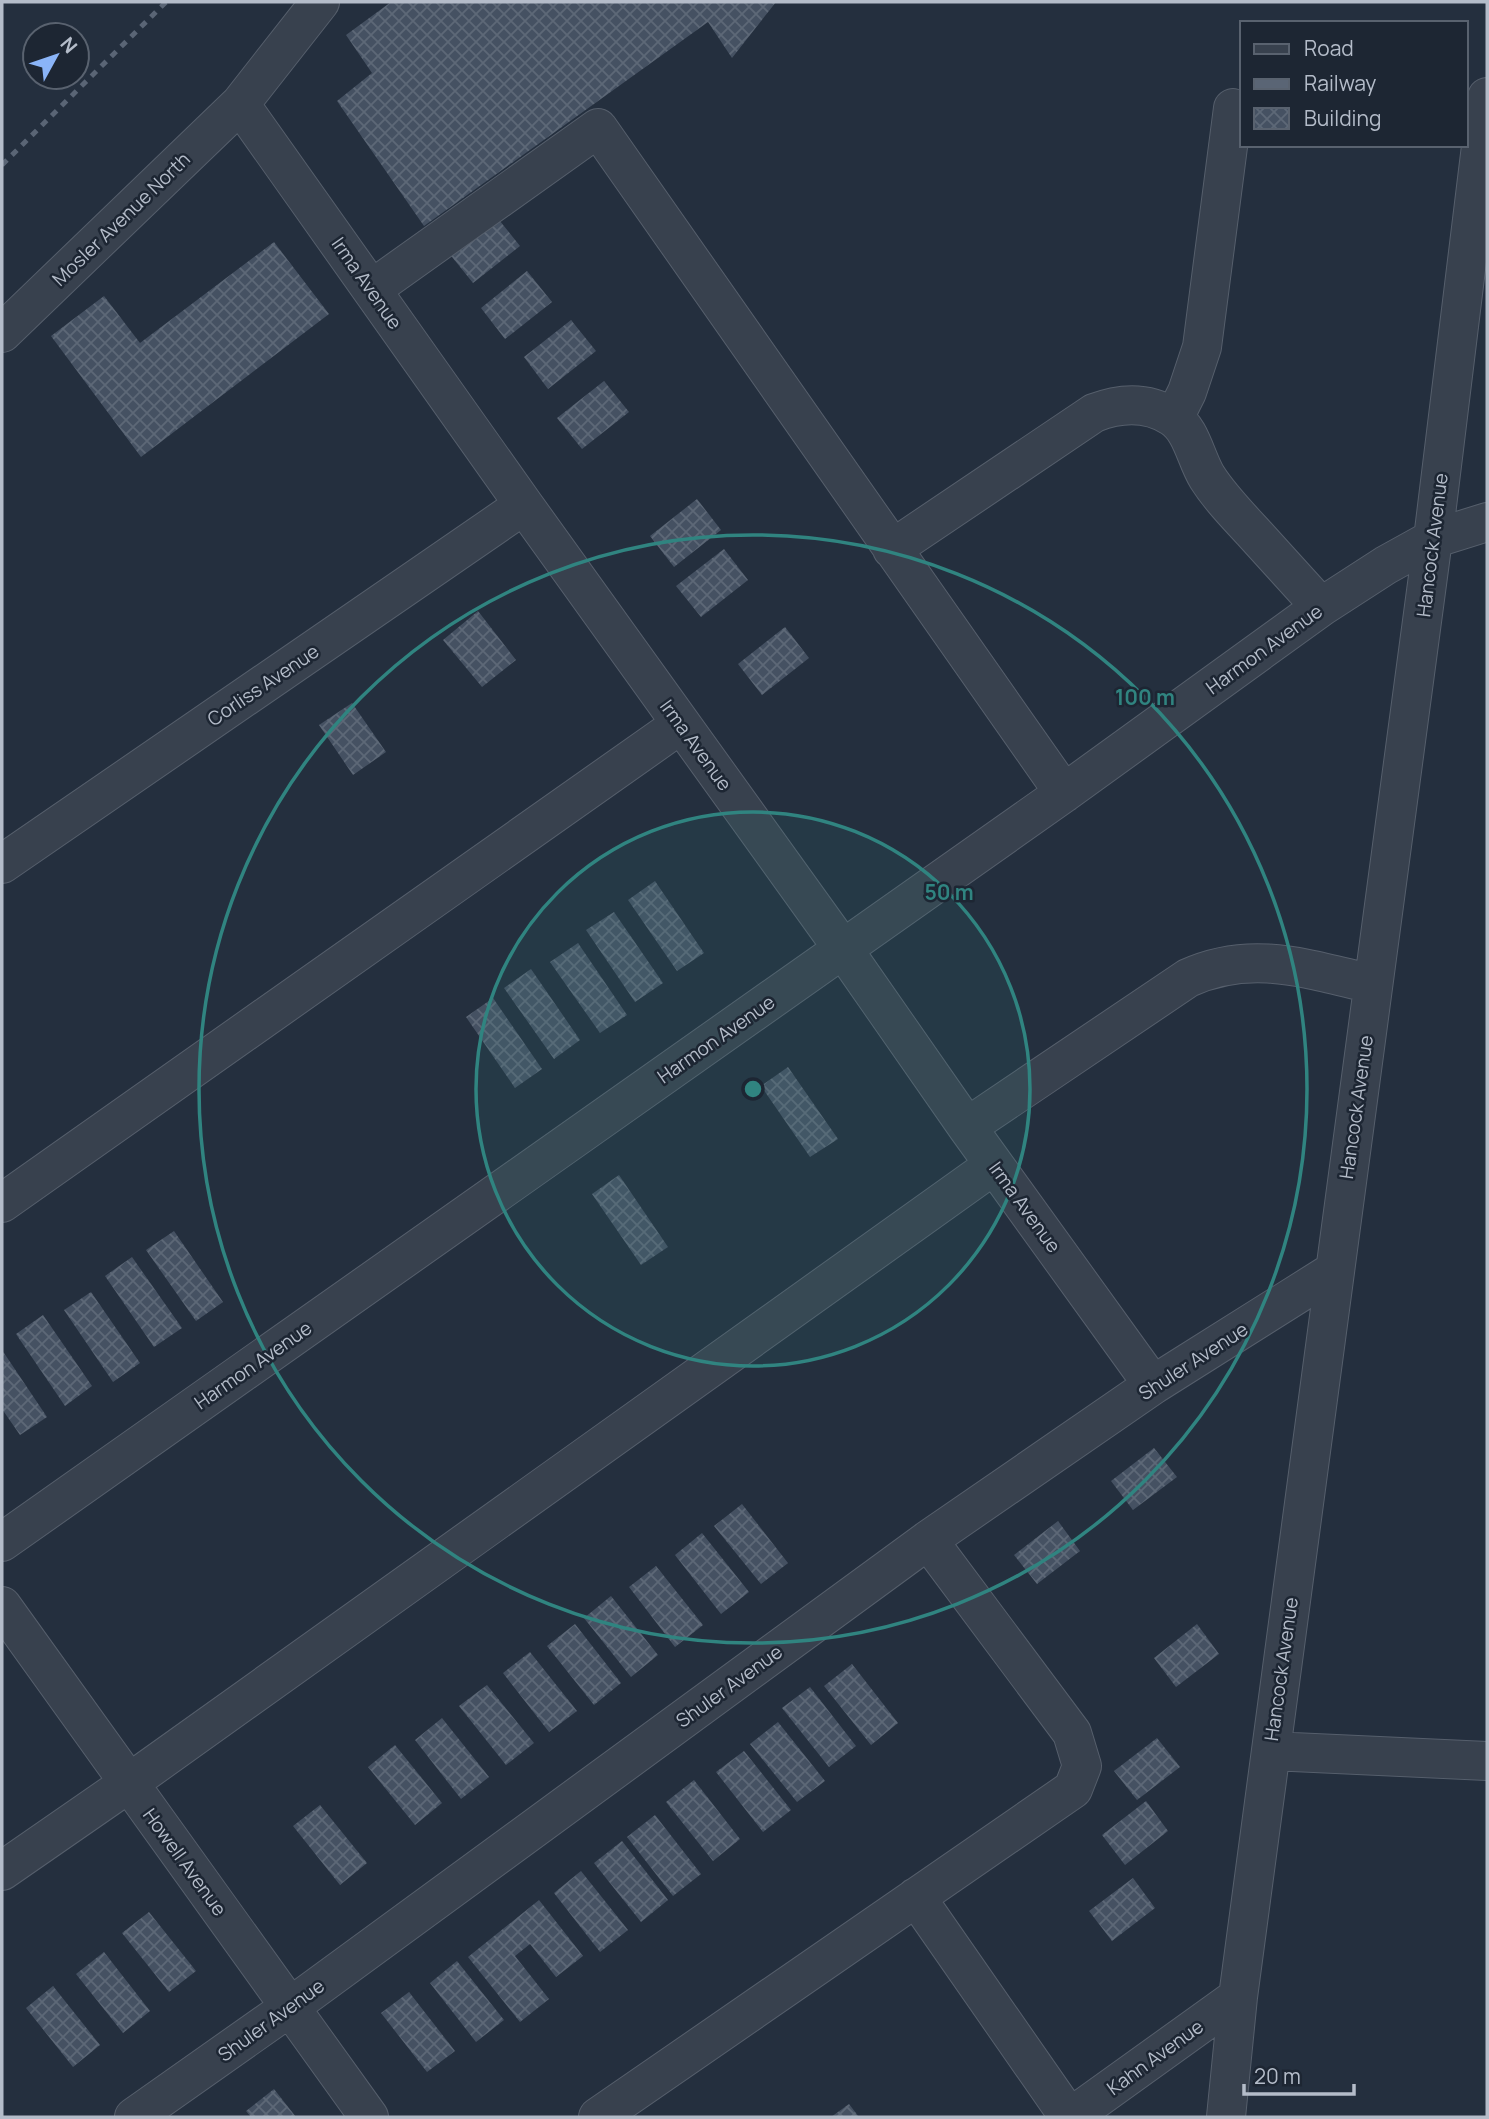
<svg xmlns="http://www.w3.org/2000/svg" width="1489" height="2119" font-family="Manrope,sans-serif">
<defs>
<pattern id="building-cross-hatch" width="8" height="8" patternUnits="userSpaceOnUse" patternTransform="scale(1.75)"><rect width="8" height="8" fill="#455162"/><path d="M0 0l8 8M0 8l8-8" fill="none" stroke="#5d6877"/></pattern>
</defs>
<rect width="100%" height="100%" fill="#242f3e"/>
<path fill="url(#building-cross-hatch)" d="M391,2H776L732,58L708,22L424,226L337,101L372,73L346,35Z
M495,215L520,246L473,283L448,252Z
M274,242L329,314L141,457L51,336L104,296L140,343Z
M527,271L552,302L505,339L481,308Z
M571,320L596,351L548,389L524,357Z
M604,381L629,412L582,449L557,418Z
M697,499L721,530L674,567L650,536Z
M724,549L748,580L701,617L676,586Z
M478,611L516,660L482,687L443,640Z
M785,627L809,658L762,695L738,664Z
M352,703L386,752L353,775L319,725Z
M655,881L704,953L677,971L628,900Z
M614,912L663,983L635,1002L586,930Z
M578,943L627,1015L600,1033L550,962Z
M531,969L580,1040L554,1059L504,988Z
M493,998L542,1069L515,1088L466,1017Z
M788,1067L838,1139L810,1157L761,1086Z
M619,1175L668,1247L641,1265L592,1194Z
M174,1231L223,1302L196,1321L146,1250Z
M132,1257L182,1328L154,1347L105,1276Z
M91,1292L140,1363L113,1382L64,1310Z
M43,1315L92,1386L65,1406L16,1334Z
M2,1350L47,1417L20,1435L2,1409Z
M1154,1448L1177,1477L1133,1510L1111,1481Z
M742,1504L788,1563L761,1584L714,1526Z
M1058,1521L1080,1551L1037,1584L1014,1555Z
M702,1533L749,1592L721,1614L675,1555Z
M656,1566L703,1625L675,1647L629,1587Z
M611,1596L658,1655L631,1677L584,1618Z
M575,1624L621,1683L594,1705L547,1646Z
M1197,1624L1219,1654L1176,1687L1154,1658Z
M530,1652L577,1711L549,1732L503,1673Z
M852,1664L898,1723L871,1745L824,1686Z
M487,1685L534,1743L506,1765L459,1706Z
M810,1687L856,1746L829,1767L782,1708Z
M442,1718L489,1777L461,1799L415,1740Z
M778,1722L825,1781L797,1802L750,1744Z
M1157,1738L1180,1767L1137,1800L1114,1771Z
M395,1745L442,1803L415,1825L368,1767Z
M744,1751L791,1810L763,1832L716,1772Z
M694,1780L740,1839L713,1861L666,1802Z
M1146,1801L1168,1831L1125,1865L1102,1835Z
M320,1805L367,1863L340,1885L293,1826Z
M655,1815L701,1874L673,1896L627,1837Z
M622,1841L668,1900L641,1922L594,1863Z
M581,1871L628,1930L600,1952L554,1893Z
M1133,1878L1155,1908L1112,1941L1089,1911Z
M539,1900L583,1956L556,1977L530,1944L515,1956L549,1999L520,2022L468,1957Z
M149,1912L196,1971L169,1992L122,1933Z
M104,1952L150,2011L123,2033L76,1974Z
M457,1961L504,2020L476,2042L430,1983Z
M53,1986L100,2045L73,2067L26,2008Z
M409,1992L455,2051L427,2072L381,2013Z
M274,2089L296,2117H251L246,2111Z
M849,2104L859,2117H831Z"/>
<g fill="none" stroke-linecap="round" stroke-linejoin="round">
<g stroke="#565f6c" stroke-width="40">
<path id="minor" d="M240,104L524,505L843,949L967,1127L1153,1385
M372,289L598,128L1064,793
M2,333L240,104L320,2
M1174,418L1187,392L1202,347L1233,108
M892,549L1094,413C1120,403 1147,401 1172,417C1192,430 1195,457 1207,477C1219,496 1236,514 1252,531C1275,556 1298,582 1321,607
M2,864L524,505
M967,1127L1188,978C1252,949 1307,969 1373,984
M2,1203L681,724
M2,1542L1064,793L1321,607L1386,565L1433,539L1487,522
M2,1606L369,2117
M1271,1751L1487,1761
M2,1871L129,1783L994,1165
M916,1897L1069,2117
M134,2117L290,2007L928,1540L1153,1385L1334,1271
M598,2117L1073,1789L1082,1766L1072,1733L928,1540
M1071,2117L1238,1997
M1226,2117L1238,1997L1433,539L1487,97"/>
</g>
<use href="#minor" stroke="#38414e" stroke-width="38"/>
<path stroke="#5a6575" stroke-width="5" stroke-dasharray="7 7" stroke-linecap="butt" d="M2,165L166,2"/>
</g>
<circle cx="753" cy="1089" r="277" fill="#308480" fill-opacity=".12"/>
<g fill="none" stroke="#308480" stroke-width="3.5">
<circle cx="753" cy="1089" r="277"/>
<circle cx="753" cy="1089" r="554"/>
</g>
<g text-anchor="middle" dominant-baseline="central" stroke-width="5" stroke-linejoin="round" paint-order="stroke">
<g font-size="19" fill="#b4bcc9" stroke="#1d2633">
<text transform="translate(121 219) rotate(-44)">Mosler Avenue North</text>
<text transform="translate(367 283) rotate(55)">Irma Avenue</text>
<text transform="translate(1432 545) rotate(-83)">Hancock Avenue</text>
<text transform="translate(1264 649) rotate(-36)">Harmon Avenue</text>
<text transform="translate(263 685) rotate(-34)">Corliss Avenue</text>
<text transform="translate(696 745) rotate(54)">Irma Avenue</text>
<text transform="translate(716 1039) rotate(-35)">Harmon Avenue</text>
<text transform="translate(1356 1107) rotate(-82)">Hancock Avenue</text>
<text transform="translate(1025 1207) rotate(54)">Irma Avenue</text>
<text transform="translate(1193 1361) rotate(-33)">Shuler Avenue</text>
<text transform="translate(253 1365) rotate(-35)">Harmon Avenue</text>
<text transform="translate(1281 1669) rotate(-82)">Hancock Avenue</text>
<text transform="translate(729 1686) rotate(-36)">Shuler Avenue</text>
<text transform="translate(185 1862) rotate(54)">Howell Avenue</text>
<text transform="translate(271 2020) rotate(-36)">Shuler Avenue</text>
<text transform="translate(1155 2057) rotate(-36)">Kahn Avenue</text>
</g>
</g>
<circle cx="753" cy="1089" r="10" fill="#308480" stroke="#1d2633" stroke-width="3.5"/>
<g font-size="21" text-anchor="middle" font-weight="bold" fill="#308480" stroke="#1d2633" stroke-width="5" stroke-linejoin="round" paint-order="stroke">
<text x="1145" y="705">100 m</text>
<text x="949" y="900">50 m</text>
</g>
<rect width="1489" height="2119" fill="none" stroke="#b4bcc9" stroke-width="7"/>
<rect x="1240" y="21" width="228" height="126" fill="#1d2633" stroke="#59626f" stroke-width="2"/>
<rect x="1254" y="44" width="35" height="10" fill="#38414e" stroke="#59626f" stroke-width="2"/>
<text x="1304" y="56" font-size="21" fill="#b4bcc9">Road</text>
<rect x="1254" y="79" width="35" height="10" fill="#5a6575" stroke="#59626f" stroke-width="2"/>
<text x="1304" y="91" font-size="21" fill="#b4bcc9">Railway</text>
<rect x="1254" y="108" width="35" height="21" fill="url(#building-cross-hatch)" stroke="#59626f" stroke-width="2"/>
<text x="1304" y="126" font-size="21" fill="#b4bcc9">Building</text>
<g transform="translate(56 56) rotate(50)"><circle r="33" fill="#1d2633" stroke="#59626f" stroke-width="2"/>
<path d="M0-5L12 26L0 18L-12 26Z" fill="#8ab4f8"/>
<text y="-10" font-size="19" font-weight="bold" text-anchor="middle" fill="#b4bcc9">N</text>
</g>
<path d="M1244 2084v10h110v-10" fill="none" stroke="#b4bcc9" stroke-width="3.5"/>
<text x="1254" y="2084" font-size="21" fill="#b4bcc9" stroke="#1d2633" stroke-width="5" paint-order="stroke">20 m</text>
</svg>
